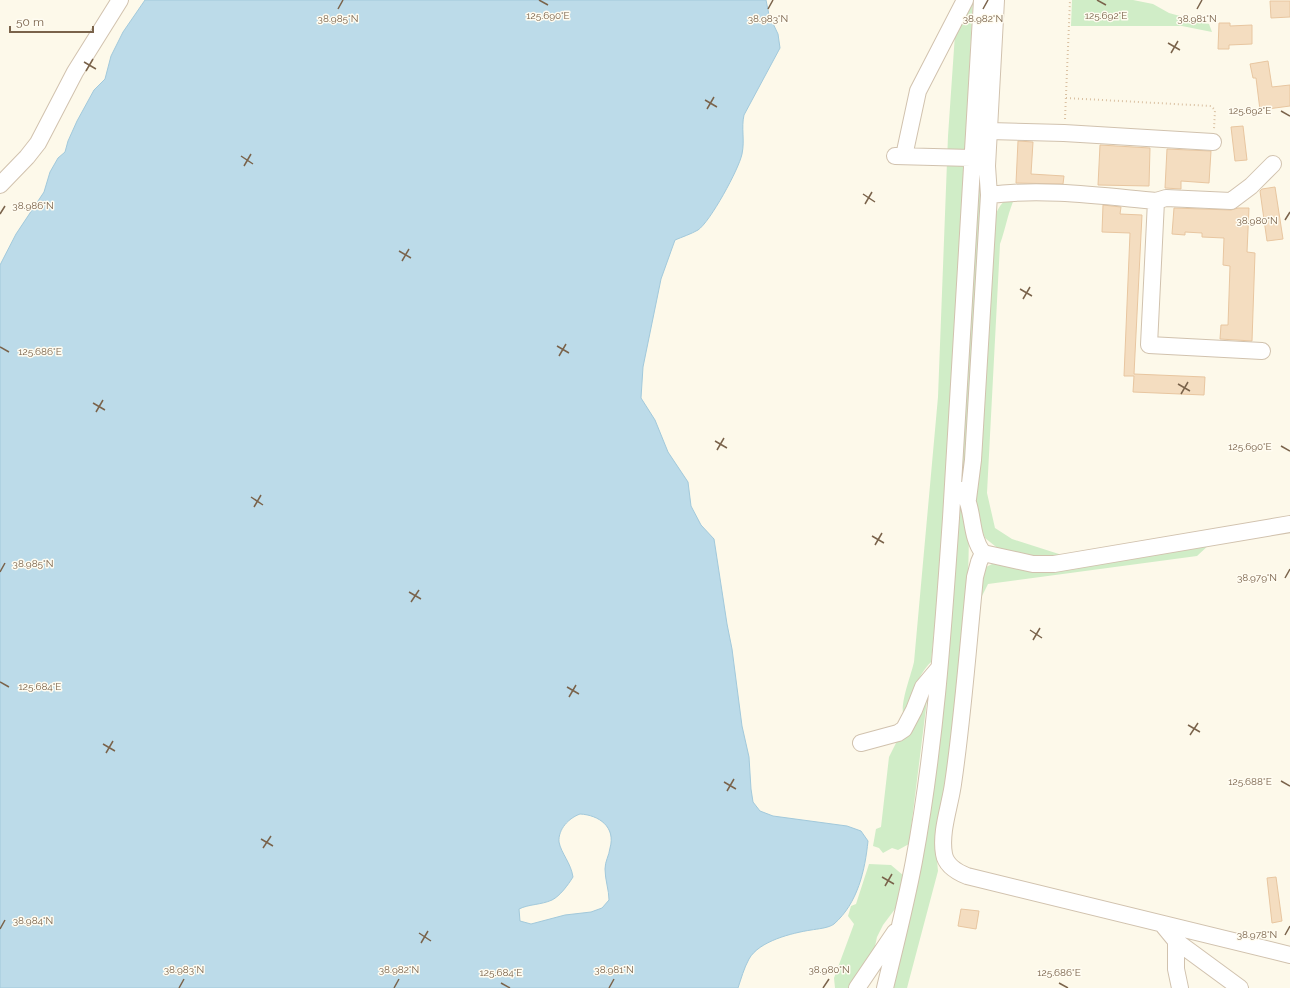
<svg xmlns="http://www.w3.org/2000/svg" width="1290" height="988" font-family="Raleway,sans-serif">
<rect width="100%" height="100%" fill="#fdf9ea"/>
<path fill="#d0edc7" d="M971,0H973L946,516L931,662C916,677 914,695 903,713C901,701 911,675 914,662L938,397L948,136L955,34Z
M994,0L964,476L962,464L980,121Z
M1072,0H1133L1153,4L1169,13L1209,24L1212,32L1182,26H1071Z
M1016,195C1008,211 1006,228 1000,244L987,493L995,528L1012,539L1062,555L1036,558L1000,550L985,538L972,503L995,217C999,205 1004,199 1016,195Z
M960,502L969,535L968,582L959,689L937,860L938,871L907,988H892L948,633Z
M1211,543L1197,556L988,584L978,604L982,569L994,563Z
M928,692L909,844L898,850L892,848L883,853L879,848L873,846L876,829L881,827L889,757L899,737Z
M869,864L891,865L904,876L898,905L883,925L877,937L874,951L850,988H835L834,978L854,924L848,916L851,906L856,904Z"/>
<path fill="#bcdbe9" stroke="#a2c9db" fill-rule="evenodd" d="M145,0H766L769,15L778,34L780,48L744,115C741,128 745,140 742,154C739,169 710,222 698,230C691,234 682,237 675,240L661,279L643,367L641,398L655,420L668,452L688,482L691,506L701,525L714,539L727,624L732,649L742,726L749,757L751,789L753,802L760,811L773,816L847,826L861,831L868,841C865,870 858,903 834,924C829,928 817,929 811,930C792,933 759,941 749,959C744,968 741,979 738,988H0V265L16,234L44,192L50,172L58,158L65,152L68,141L77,121L94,90L105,79L111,56L123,32ZM580,814C599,815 616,827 610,848C609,856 605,861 605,869C605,880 609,890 609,900L602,908L591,912L565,915L531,924L520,921L519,909C529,904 541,905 552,900C560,896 568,885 573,877C571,863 561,853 559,842C558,829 569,818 580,814Z"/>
<path fill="#f4ddc0" stroke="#e8c6a0" d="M1270,1H1290V17L1271,18Z
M1219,23H1230V26L1252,25V44L1229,45V49H1218Z
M1268,61L1272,87L1290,85V106L1260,110L1256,78H1253L1250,64Z
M1243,126L1247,160L1235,161L1231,127Z
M1018,141L1033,142L1031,174L1064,176L1063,184L1016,183Z
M1100,145L1150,148L1149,186L1098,185Z
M1167,149L1211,151L1209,183L1181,181V189L1165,188Z
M1275,187L1283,239L1267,241L1260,191L1262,189Z
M1103,205L1121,207L1120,214L1142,215L1134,374L1205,377L1204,395L1133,392L1134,376H1124L1130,233L1102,232Z
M1174,208L1231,210L1238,208H1249L1247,252L1255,253L1252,341L1220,339L1221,325H1228L1230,266L1223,265L1224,238L1202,237V233L1185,232V235L1172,234Z
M1276,877L1282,921L1272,923L1267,878Z
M961,909L979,911L976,929L958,926Z"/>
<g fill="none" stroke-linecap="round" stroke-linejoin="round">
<g stroke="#d1c2ae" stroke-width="18">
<path id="minor" d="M989,131L1064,133L1213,142
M895,156L971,158
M904,156L918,91L965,0
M0,185L27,157L38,143L75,72L120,0
M989,195C1044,188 1101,196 1156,201L1166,198L1231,201L1251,186L1273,164
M1156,201L1149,345L1262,351
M962,490C975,509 969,535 983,553L1033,564H1054L1290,524
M968,499L973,460L989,195L987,166L996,0
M983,553L979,562L975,577C968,646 963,716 953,784C950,806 940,832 944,854C946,866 957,872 967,876L1290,955
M861,743L898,733L904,729L914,710L923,687L939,668
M1162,924L1176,941L1240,988
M1176,941V969L1180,988
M857,988L895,932
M885,988C895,946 906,904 914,861C935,748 943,633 951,518L982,0"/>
</g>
<path stroke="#dac1a2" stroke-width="2" stroke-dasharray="1 3" stroke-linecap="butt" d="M1066,98L1211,106L1215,110L1214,129
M1065,119L1070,0"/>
<use href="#minor" stroke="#fff" stroke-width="16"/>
</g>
<path fill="none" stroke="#7a634b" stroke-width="1.5" d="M539,0L548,5M1097,0L1106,5M338,9L343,0M768,9L773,0M983,9L988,0M1197,9L1202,0M1168,43L1180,50M1171,53L1178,41M84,62L96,69M86,71L93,59M705,100L717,107M707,109L714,97M1281,111L1290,116M241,156L253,164M244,166L251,154M863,194L875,202M865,204L872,192M0,214L5,206M1285,220L1290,212M399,251L411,258M402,261L409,249M1020,289L1032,296M1023,299L1030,287M557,346L569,353M0,347L9,352M559,356L566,344M1178,384L1190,391M1181,394L1188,382M93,403L105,410M96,412L103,400M715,441L727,448M1281,446L1290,451M717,450L724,438M251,497L263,505M254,507L261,495M872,536L884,543M875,545L882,533M0,572L5,563M1285,578L1290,569M409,592L421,599M411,602L419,590M1030,630L1042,638M1033,640L1040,628M0,682L9,687M567,687L579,694M569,697L576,685M1188,725L1200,732M1190,735L1198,723M103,744L115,751M106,753L113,741M1281,781L1290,786M724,782L736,789M727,791L734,779M261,839L273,846M263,848L271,836M882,877L894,884M885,886L892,874M0,929L5,920M419,933L431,941M1285,935L1290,926M421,943L428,931M501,983L510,988M1059,983L1068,988M179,988L184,979M394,988L399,979M609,988L614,979M823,988L829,979"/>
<g font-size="10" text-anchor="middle" fill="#7a634b" stroke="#fffcf1" stroke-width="3" stroke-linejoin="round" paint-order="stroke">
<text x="548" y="19">125.690°E</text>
<text x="1106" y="19">125.692°E</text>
<text x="768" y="22">38.983°N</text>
<text x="983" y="22">38.982°N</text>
<text x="338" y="22">38.985°N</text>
<text x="1197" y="22">38.981°N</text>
<text x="1250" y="114">125.692°E</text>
<text x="33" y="209">38.986°N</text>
<text x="1257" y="224">38.980°N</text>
<text x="40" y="355">125.686°E</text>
<text x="1250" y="450">125.690°E</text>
<text x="33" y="567">38.985°N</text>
<text x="1257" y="581">38.979°N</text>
<text x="40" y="690">125.684°E</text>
<text x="1250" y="785">125.688°E</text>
<text x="33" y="924">38.984°N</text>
<text x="1257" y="938">38.978°N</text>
<text x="184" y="973">38.983°N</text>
<text x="399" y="973">38.982°N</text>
<text x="614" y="973">38.981°N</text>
<text x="829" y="973">38.980°N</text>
<text x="501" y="976">125.684°E</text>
<text x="1059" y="976">125.686°E</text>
</g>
<path d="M10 26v6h83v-6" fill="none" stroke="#7a634b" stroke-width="2"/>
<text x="16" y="26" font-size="12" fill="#7a634b" stroke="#fffcf1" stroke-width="3" paint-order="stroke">50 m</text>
</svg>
